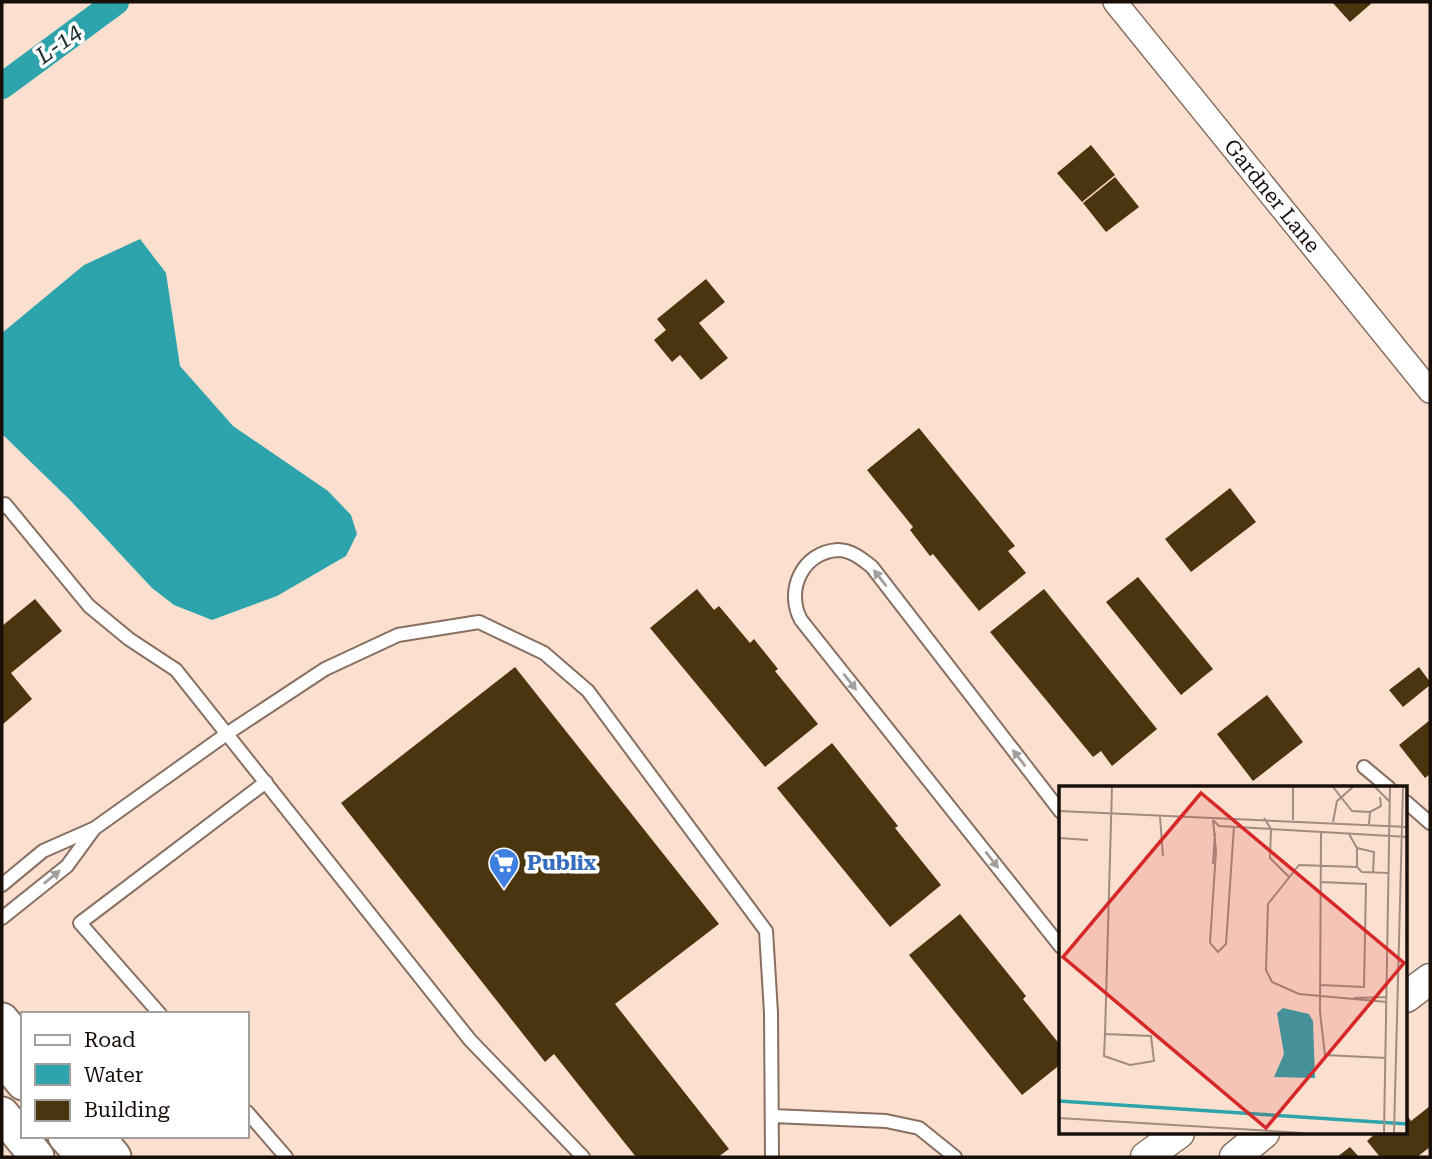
<svg xmlns="http://www.w3.org/2000/svg" width="1432" height="1159" font-family="'Roboto Serif',serif">
<rect width="100%" height="100%" fill="#fbe0cf"/>
<path fill="#2da4ac" d="M140,239L166,273L180,366L233,426L328,491L351,515L357,534L346,556L277,596L212,620L174,605L152,588L70,500L2,434V333L84,265Z"/>
<g fill="none" stroke-linecap="round" stroke-linejoin="round">
<path stroke="#2da4ac" stroke-width="26" d="M2,86L116,2"/>
</g>
<path fill="#4a350f" d="M1332,2H1373L1350,22Z
M1091,145L1115,175L1082,202L1057,173Z
M1115,177L1139,207L1106,232L1083,203Z
M706,279L725,302L699,323L728,358L701,380L680,355L672,362L654,340L666,330L657,319Z
M919,428L1015,546L1008,551L1026,573L979,611L933,554L930,556L910,530L913,527L867,470Z
M1230,488L1256,522L1191,572L1165,539Z
M1138,577L1213,669L1181,695L1106,602Z
M697,589L714,610L719,606L750,643L754,639L778,669L775,671L818,724L765,767L650,628Z
M1044,589L1157,729L1112,766L1101,751L1093,757L990,632Z
M35,599L62,631L11,673L32,699L2,725V626Z
M515,667L719,924L615,1004L729,1149L718,1157H636L554,1054L545,1062L341,803Z
M1419,667L1430,682V685L1403,707L1389,690Z
M1267,695L1303,742L1253,781L1217,734Z
M1430,720V774L1425,778L1399,745Z
M832,743L898,826L895,828L941,885L890,927L777,788Z
M960,914L1026,996L1023,999L1061,1046V1064L1022,1095L909,955Z
M1430,1106V1147L1417,1157H1380L1367,1141L1376,1133H1406V1114L1411,1121Z
M1350,1147L1359,1157H1337Z"/>
<g fill="none" stroke-linecap="round" stroke-linejoin="round">
<g stroke="#877061" stroke-width="16">
<path id="service" d="M2,507L5,504L89,606L129,639L176,670L470,1040L583,1157
M1364,767L1389,788
M1406,802L1430,823
M1061,812L872,567C862,559 851,550 838,550C802,552 785,591 801,620L1061,947
M2,885L43,851L95,828L228,733L325,669L398,635L479,622L544,653L588,691L766,931L771,1013L772,1157
M2,918L67,866L94,829
M160,1014L80,923L266,782
M247,1112L286,1157
M773,1116L886,1121L919,1128L955,1157"/>
</g>
<g stroke="#877061" stroke-width="26">
<path id="minor" d="M1115,2L1430,391"/>
</g>
<g stroke="#877061" stroke-width="33">
<path id="tertiary" d="M1406,997L1430,979
M1146,1157L1179,1133
M1235,1157L1264,1133"/>
</g>
<g stroke="#877061" stroke-width="37">
<path id="secondary" d="M2,1020L23,1046
M2,1057L23,1083
M2,1114L37,1157
M65,1136L84,1157
M97,1136L114,1157"/>
</g>
<use href="#service" stroke="#fff" stroke-width="12"/>
<use href="#minor" stroke="#fff" stroke-width="23"/>
<use href="#tertiary" stroke="#fff" stroke-width="30"/>
<use href="#secondary" stroke="#fff" stroke-width="33"/>
</g>
<defs><path id="oneway-solid" d="M-6-.8H1V-3.2L6.5 0L1 3.2V.8H-6Z" transform="scale(1.75)"/></defs>
<g fill="#a39f9d">
<use href="#oneway-solid" transform="translate(880 578) rotate(-128)"/>
<use href="#oneway-solid" transform="translate(850 682) rotate(52)"/>
<use href="#oneway-solid" transform="translate(1019 758) rotate(-128)"/>
<use href="#oneway-solid" transform="translate(992 860) rotate(52)"/>
<use href="#oneway-solid" transform="translate(52 877) rotate(-39)"/>
</g>
<defs>
<g id="supermarket-pin" transform="scale(1.575)"><path d="M0 17L-7.5 6A9.5 9.5 0 1 1 7.5 6Z" fill="#3f7fe0" stroke="#fff"/><path d="M-6-5.5h2.5l.6 2H6L4.5 2H-2.5L-4.4-4H-6ZM-1.5 3.2a1.3 1.3 0 1 0 .1 0ZM3 3.2a1.3 1.3 0 1 0 .1 0Z" fill="#fff"/></g>
</defs>
<g fill-rule="evenodd">
<use href="#supermarket-pin" x="504" y="863"/>
</g>
<g text-anchor="middle" dominant-baseline="central" stroke-width="7" stroke-linejoin="round" paint-order="stroke">
<g font-size="21" fill="#180f0a" stroke="#fff">
<text transform="translate(1272 196) rotate(51)">Gardner Lane</text>
</g>
<g font-size="21" font-weight="bold" fill="#366cbe" stroke="#fff" text-anchor="start">
<text x="527" y="863">Publix</text>
</g>
<g font-size="23" font-style="italic" fill="#1a2e2f" stroke="#fff">
<text transform="translate(59 44) rotate(-36)">L-14</text>
</g>
</g>
<g transform="translate(1059 786)">
<rect width="348" height="348" fill="#fbe0cf"/>
<path d="M224,222L250,228L254,235L256,292L215,291L225,268L218,227Z" fill="#2da4ac"/>
<path fill="none" stroke="#2da4ac" stroke-width="3.5" d="M0,315L349,338"/>
<path fill="none" stroke="#a08c80" stroke-width="2" d="M274,1L293,25L311,26L310,38M316,1L331,16M0,25L349,41M311,26L322,20L321,11M101,31L104,70M205,32L212,43L211,72L230,91M154,34L157,65L151,157L159,166L167,158L175,40M154,34L160,40L349,51M234,34V1M274,36L278,15L294,1M262,46L261,226L266,269L327,272M290,48L298,62V81L240,79L209,118L207,184L213,196L240,208L328,216M0,52L29,54M298,62L315,66L314,87M154,78L156,47M298,81L303,86L329,87M261,96L307,98L305,201L262,199M295,212L328,211M46,248L45,270L71,279L95,275L92,250L46,248L53,1M0,332L244,347M325,347L331,1M335,347L344,1"/>
<path fill="#d62828" fill-opacity="0.15" stroke="#d62828" stroke-width="3.5" d="M142,7L345,177L207,342L4,171Z"/>
<rect width="348" height="348" fill="none" stroke="#180f0a" stroke-width="3.5"/>
</g>
<rect width="1432" height="1159" fill="none" stroke="#180f0a" stroke-width="7"/>
<rect x="21" y="1012" width="228" height="126" fill="#ffffff" stroke="#a39f9d" stroke-width="2"/>
<rect x="35" y="1035" width="35" height="10" fill="#ffffff" stroke="#a39f9d" stroke-width="2"/>
<text x="84" y="1047" font-size="21" fill="#180f0a">Road</text>
<rect x="35" y="1064" width="35" height="21" fill="#2da4ac" stroke="#a39f9d" stroke-width="2"/>
<text x="84" y="1082" font-size="21" fill="#180f0a">Water</text>
<rect x="35" y="1100" width="35" height="21" fill="#4a350f" stroke="#a39f9d" stroke-width="2"/>
<text x="84" y="1117" font-size="21" fill="#180f0a">Building</text>
</svg>
